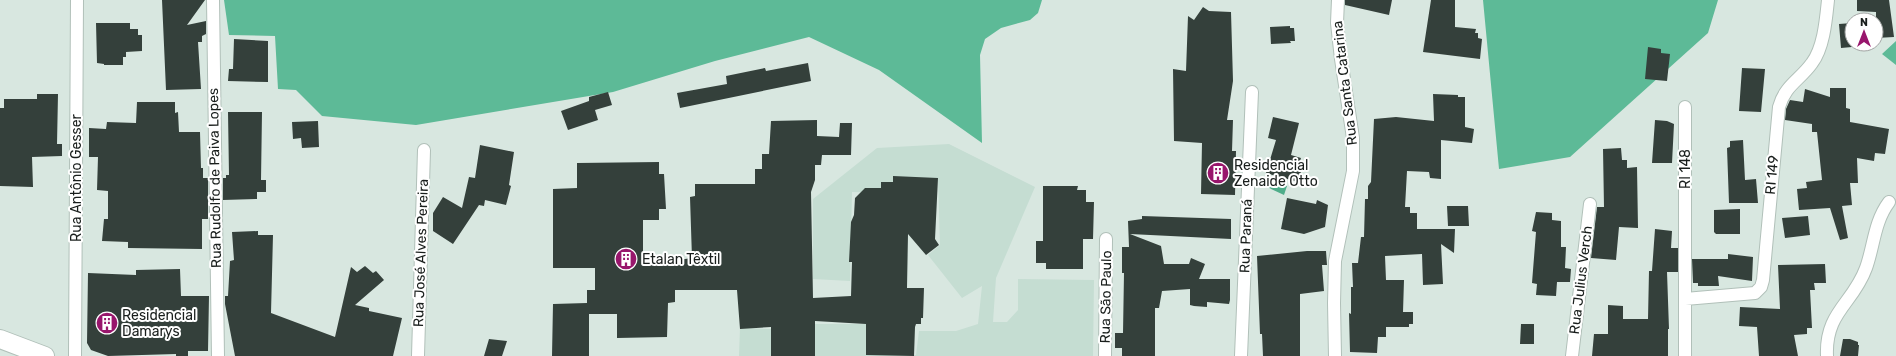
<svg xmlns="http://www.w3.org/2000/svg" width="1896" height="356" font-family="Rubik,sans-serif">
<rect width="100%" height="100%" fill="#d8e7e0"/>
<path fill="#c5ddd2" d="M949,144L1035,187L996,278L993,322H1007L1018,310V279L1094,280L1093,356H815V324H866V355H916L919,331H956L978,324L982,286L962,298L928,255L940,245L938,178L892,193L852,192L850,281L813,279V199L877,148Z
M740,328L771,329V356H739Z"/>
<path fill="#5dba97" d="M224,0H1042L1038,13L1030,20L1001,28L985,39L980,55L982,143L879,70L809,37L715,61L613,92L416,125L322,116L296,90L278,89L275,36L229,35Z
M1483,0H1718L1708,33L1570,157L1499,169Z
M1896,41V65L1882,54Z"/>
<path fill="#4fad8a" d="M1271,179L1287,186L1284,195L1267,187Z"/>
<path fill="#34403b" d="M162,0H205L187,25L206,21V34L202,36V42H198L201,89L166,90Z
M1345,0H1392L1389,15L1345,5Z
M1431,0H1455V27L1476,29L1475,33H1478V38L1482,39L1480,59L1423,52Z
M1857,0H1889L1894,37L1876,38V12L1857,11Z
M1203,7L1209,11L1231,12L1233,81L1227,120H1233L1232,151H1236L1235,195L1201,194L1202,143L1174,141L1173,69L1186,71L1188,16L1194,20Z
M96,23H130V29H138V35H142V51L126,52V57H123V65H104V64L97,63Z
M1852,23V47L1841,48L1839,24Z
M1290,26V28H1294L1295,41H1290L1291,43L1271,44L1270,27Z
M234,39L268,41V82L228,81L229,69H233Z
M1648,47L1661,49V53L1670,54L1667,81L1645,79Z
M808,63L811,81L680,108L677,93L727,84L726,76L765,68L766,71Z
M1742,68L1765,69L1761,112L1739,111Z
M1830,88H1846V108L1850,109V122L1889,129L1885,154L1875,153L1874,161L1857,158L1858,183H1850L1852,205L1842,206L1848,238L1840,240L1830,208L1799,210L1797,189L1807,188L1806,182L1822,180L1817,132H1812V124L1785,120L1786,109L1790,100L1803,102L1805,89L1830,97Z
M608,92L612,105L595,110L598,120L568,130L561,111L589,101V97Z
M37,94H58L57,144H62V156L32,157L33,187L0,186V108H4V99H37Z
M1433,94L1458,95V97H1465V127L1474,129L1472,143L1441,140V179L1430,178L1429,172L1407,171L1405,207H1410V213H1417V229H1455L1454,253L1441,244L1443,284L1423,285L1422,254L1385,256L1386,280H1404L1403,312H1413V324H1409V327H1386V337H1378L1377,353L1350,352L1349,313L1351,314V287H1353L1352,263H1358L1361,237H1364L1365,199H1368V186L1371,182L1374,119L1396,117L1434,121Z
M137,102H175V113L178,112L179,132H200L201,168H203V178H208V219H202V249L128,248V242L102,241L104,219H108V191L97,190L98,157H89V128L106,129L107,122L136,123Z
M228,112H262L261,180H266V192H257V199L223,200V178H226V175H229Z
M1273,117L1299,123L1291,155L1301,158L1298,167L1302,168L1298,182L1266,173L1276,140L1268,138Z
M817,120V136L839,137L840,123H852L851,155H822L821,165H815V180L811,192L813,298L851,296L852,262H849L851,222L854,215L855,198L865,188H881V182H893V176L938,178L935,239L939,245L926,255L908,234L907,288H924L923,318H921V324H916L915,327L914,356L866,355V324L815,321V356H771V327L740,329L737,290H675V302L668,303L667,337L617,338V314H589V356H552L553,304L587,303V290H595V268H553V189L577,188V163L659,162V174H664L666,209H659V220H643V258H657V263L692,258L690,197L695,196V184H755V169H762V154H769L771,121Z
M1655,120L1667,121L1674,124L1672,163H1652Z
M318,121L319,147L302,148L301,138L293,139L292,122Z
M1743,140L1745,180L1756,179L1758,203H1729L1727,148L1730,147V141Z
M480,145L514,152L509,185L511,186L506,205L485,200L484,206L479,205L453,244L433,231V213L443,197L462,208L469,177L475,178Z
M1621,148L1622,160H1627V168L1637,167L1638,228L1619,227L1616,260L1591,258L1597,207H1604L1603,149Z
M1043,186H1078L1077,190H1086V202H1094L1093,239H1083V269H1046V263H1036V241H1043Z
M1287,198L1316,204L1317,200L1328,205L1325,227L1304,234L1281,229Z
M1447,206H1468L1469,226H1448Z
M1740,209V234H1716L1714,232V210Z
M1536,212L1552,213V220L1561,221V247H1566L1565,268L1571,269L1570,282H1557L1556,296L1536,295L1537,284L1532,283L1536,232L1532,231Z
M1142,216L1231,219V239L1130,234L1161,246L1164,264H1189L1191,258L1205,264L1199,279H1230V300L1229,304L1207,302V307L1194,306L1190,305V289L1162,291L1159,308H1155V356H1122V348H1115V333H1123L1124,273H1122V247H1129L1128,221L1142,219Z
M1808,216L1810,235L1785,238L1782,218Z
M1655,229L1672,231L1671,248H1678V272H1667L1669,329H1668V356H1592L1594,334H1608V305L1623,306V319H1648L1649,271H1652Z
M258,231V235H273L271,313L335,337L351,267L357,272L365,266L373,273L376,271L384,280L355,305L369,308V311L402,318L393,356H235L225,304V296H228L230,261L234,260L232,232Z
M1307,251H1326L1327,265H1322L1324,291L1300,294V356H1263L1262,334H1260L1257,256Z
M1728,254L1753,257L1752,281L1718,276L1719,286H1698V283H1693L1692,259H1728Z
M1825,264L1826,283H1814L1815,290H1810L1812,328H1807V334L1794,335L1798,356H1759L1757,327L1739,326L1740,307L1780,309L1778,265Z
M180,269L181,296H209L208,351H188V356H176V354L108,356L91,350L87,343L88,273L136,275V270Z
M1521,324H1534V344H1520Z
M489,339L507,341L502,356H484Z
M1843,339H1850L1858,342V345H1859L1858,356H1840Z"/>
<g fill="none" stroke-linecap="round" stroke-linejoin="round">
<g stroke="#b1c0b9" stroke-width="14">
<path id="minor" d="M213,0L218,356
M1685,299L1755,293L1761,287L1763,280L1779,107C1785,85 1800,80 1812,63C1824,47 1826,19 1828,0
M75,356L77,0
M418,356L424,150
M1105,356L1106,239
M1241,356L1252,92
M1335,356L1334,303L1335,261L1353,171V138L1341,59L1337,23L1338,0
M1572,356L1590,204
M1685,356V107
M1827,356C1825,312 1853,304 1866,268C1874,246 1874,222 1889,202"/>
</g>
<g stroke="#b1c0b9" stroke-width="20">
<path id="secondary" d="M0,339L45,356"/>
</g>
<use href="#minor" stroke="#fff" stroke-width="12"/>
<use href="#secondary" stroke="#fff" stroke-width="18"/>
</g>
<defs>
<g id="building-disc" transform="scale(1.15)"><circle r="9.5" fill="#98166c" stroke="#fff"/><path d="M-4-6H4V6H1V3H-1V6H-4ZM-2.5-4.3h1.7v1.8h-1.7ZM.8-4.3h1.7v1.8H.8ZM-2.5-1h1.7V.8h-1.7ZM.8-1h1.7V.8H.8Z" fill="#fff"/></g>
</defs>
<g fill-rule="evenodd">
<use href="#building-disc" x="1218" y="173"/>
<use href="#building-disc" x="626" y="259"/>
<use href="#building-disc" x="107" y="323"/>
</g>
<g text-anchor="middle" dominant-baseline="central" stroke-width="4" stroke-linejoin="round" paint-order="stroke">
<g font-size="14" fill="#191e1c" stroke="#fff">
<text transform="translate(1345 83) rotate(-97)">Rua Santa Catarina</text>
<text transform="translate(1685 169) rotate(-90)">RI 148</text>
<text transform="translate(1772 175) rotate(-85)">RI 149</text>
<text transform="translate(76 178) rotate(-90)">Rua Antônio Gesser</text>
<text transform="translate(215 178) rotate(-91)">Rua Rudolfo de Paiva Lopes</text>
<text transform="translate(1246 236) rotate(-88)">Rua Paraná</text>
<text transform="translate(421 253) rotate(-88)">Rua José Alves Pereira</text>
<text transform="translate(1581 280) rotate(-83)">Rua Julius Verch</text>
<text transform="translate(1106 297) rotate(-89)">Rua São Paulo</text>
</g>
<g font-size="14" fill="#191e1c" stroke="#fff" text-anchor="start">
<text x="1234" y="165">Residencial<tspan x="1234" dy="16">Zenaide Otto</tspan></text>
<text x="642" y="259">Etalan Têxtil</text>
<text x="122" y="315">Residencial<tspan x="122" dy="16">Damarys</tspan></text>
</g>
</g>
<g transform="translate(1864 32)"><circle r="19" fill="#ffffff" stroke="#a3a5a4"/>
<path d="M0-3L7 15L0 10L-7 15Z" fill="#98166c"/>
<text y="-6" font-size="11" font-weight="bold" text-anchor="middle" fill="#191e1c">N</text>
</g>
</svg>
